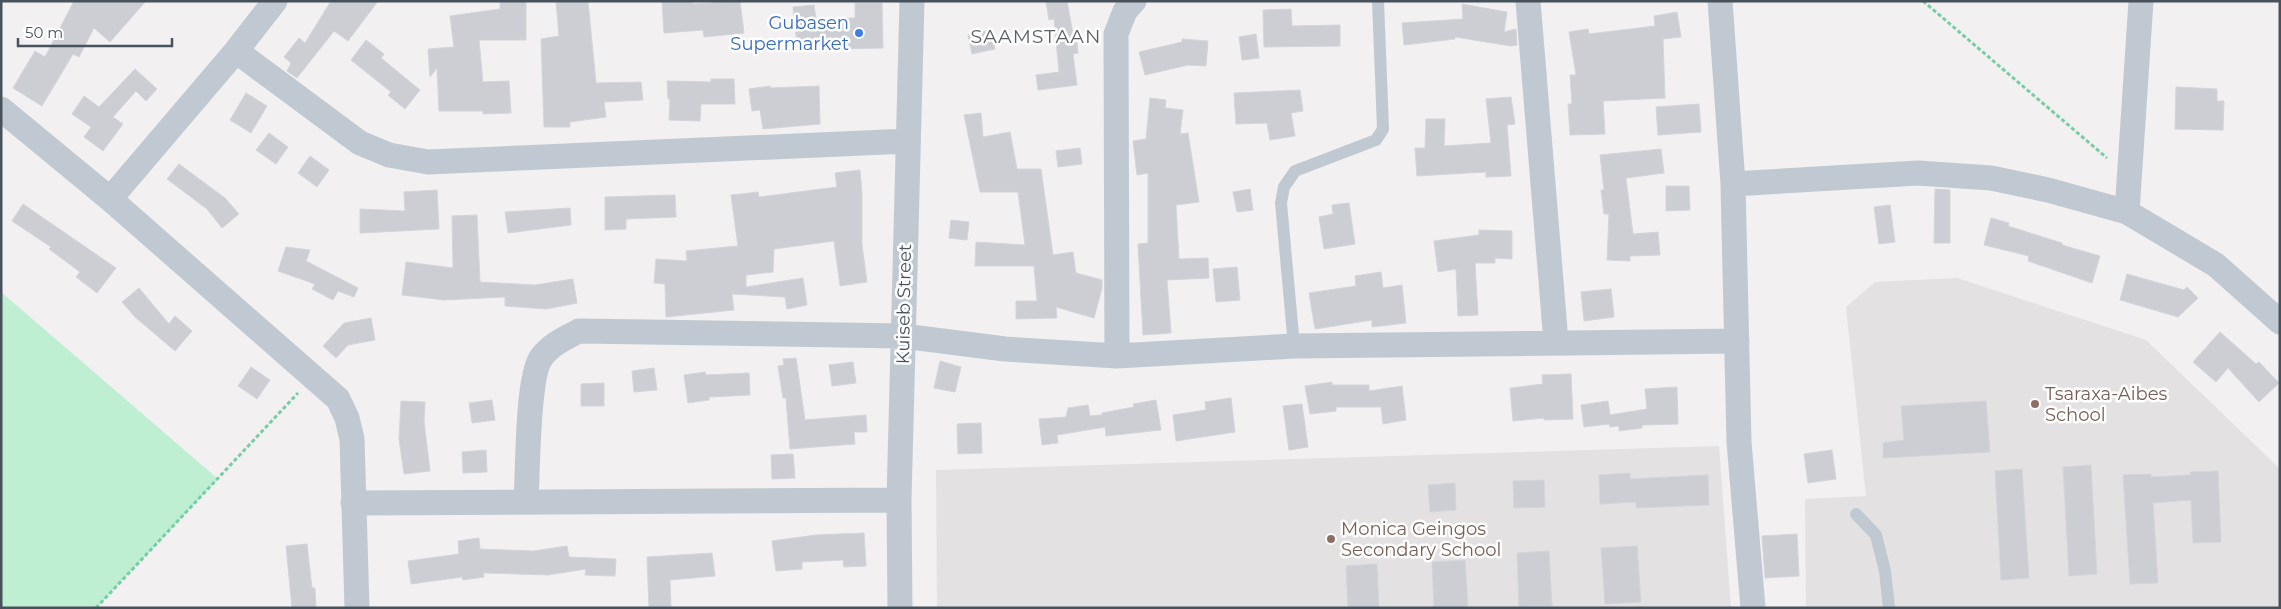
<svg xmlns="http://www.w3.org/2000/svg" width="2281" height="609" font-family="Montserrat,sans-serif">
<rect width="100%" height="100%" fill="#f2f0f0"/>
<path fill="#e3e1e2" d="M1957,278L2146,340L2280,469V608H1806L1805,499L1866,496L1846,307L1875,282Z
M1719,446L1731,608H937L936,470Z"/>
<path fill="#bfefd3" d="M1,292L218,479L96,608H1Z"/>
<path fill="#ccced4" stroke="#d4d5db" d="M74,1H146L110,42L94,28L79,57L73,54L42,106L13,88L35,51L45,57Z
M331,1H378L348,41L334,31L297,78L287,71L291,63L284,57L299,38L305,43Z
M500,1H526V40H479L483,82L509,81L511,113L483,114V111H439L437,68L430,77L428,49L454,47L450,16L500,9Z
M556,1H588L596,83L641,82L643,100L604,102L606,117L570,122V127H544L541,39L559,36Z
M662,1H693V4L740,1L744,33L704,37L703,30L664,33Z
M1046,1H1067L1073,34H1076L1078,53L1073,54L1077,85L1038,90L1036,75L1059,72L1054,19L1049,20Z
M855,3H882L883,48L835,49V40L797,45L793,7L814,5L816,19L855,18Z
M1462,4L1507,12L1504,32L1516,29L1517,45L1511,46L1455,37V39L1404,45L1402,23L1463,19Z
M1291,9L1292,26L1340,25V46L1264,47L1263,10Z
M1677,12L1681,37L1663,39L1665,98L1603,101L1605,134L1570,135L1568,104H1572L1570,75H1576L1569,32L1588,29L1589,34L1655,26L1654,16Z
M991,30L995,49L972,54L968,35Z
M1256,34L1259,58L1242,60L1239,37Z
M1182,39L1208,41L1206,66L1188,65L1145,75L1139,52L1182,42Z
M366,40L384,54L381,58L420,90L405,109L388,95L391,92L351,60Z
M135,69L157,89L146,101L136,91L113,117L123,124L103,151L84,137L91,127L72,114L84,96L99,107Z
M711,79H734L735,104H701L700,121L669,120L670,99H668L667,81L711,82Z
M770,86V88L819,86L820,124L763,129L760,110L752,111L749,89Z
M2176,87L2217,89V101H2224L2223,130L2175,129Z
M1300,90L1303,111L1291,113L1295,136L1270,140L1267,123L1236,124L1234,93Z
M246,93L267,106L251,133L230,120Z
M1511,97L1515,124L1507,125L1511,176L1486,177V172L1417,176L1415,148H1425L1426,119H1445L1444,146L1491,143L1486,99Z
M1150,98L1166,100L1165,108L1183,110L1180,134L1188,133L1199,202L1176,205L1179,259L1208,258L1209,278L1167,280L1171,333L1143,335L1138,244L1148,243V173L1137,175L1133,141L1146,139Z
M1699,104L1701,132L1658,135L1656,107Z
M981,113L983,137L1010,132L1017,169H1041L1053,255L1073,252L1076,273L1102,280V288L1094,318L1056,307L1057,318L1016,319V301H1037L1034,266H975L976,242L1025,245L1018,192H980L964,115Z
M269,133L288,147L276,164L256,150Z
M1080,148L1082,164L1058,167L1056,151Z
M1661,149L1664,173L1626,178L1633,234L1658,232L1660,255L1630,256V261L1607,260L1609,214H1604L1601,190H1604L1600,155Z
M310,156L329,170L317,187L298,173Z
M179,164L225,198L239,214L222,228L207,209L167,179Z
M860,170L862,193V245L867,282L840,286L834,241L774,249L773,272L746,275V287L803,278L807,305L787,309L785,297L732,294L734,310L666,317L665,284L654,283L656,259L687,261L686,251L738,246L731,195L758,192L759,197L837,187L835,173Z
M1666,186H1689L1690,210L1666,211Z
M1250,189L1253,210L1237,212L1233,192Z
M1935,189L1950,190V243H1934Z
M437,190L439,229L360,233V209L405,211L404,192Z
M675,195L676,217L626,219V229L605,230V197Z
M1349,203L1355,244L1324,249L1319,217L1333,214L1332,205Z
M23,204L116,268L97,293L76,277L80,272L49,249L51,247L12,221Z
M1890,205L1895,242L1879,244L1874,207Z
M570,208L571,225L508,233L505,212Z
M477,215L480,282L535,285L573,279L577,303L546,309L505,306V297L444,300L402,295L406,262L453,268L452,216Z
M1991,218L2009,223L2008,226L2062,243V245L2100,256L2092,283L2028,261L2029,256L1984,245Z
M951,220L969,222L967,240L949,238Z
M1479,230L1512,231V259L1495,258V263H1475L1478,315L1458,316L1456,269L1438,272L1434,241L1479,235Z
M286,247L310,250L306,261L358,288L354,297L338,291L333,300L312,289L315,284L278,271Z
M1237,267L1240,300L1216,302L1213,269Z
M1381,272L1383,288L1402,285L1406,323L1372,327V320L1315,329L1309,293L1356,286L1355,276Z
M2127,274L2184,290L2187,287L2198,298L2178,317L2120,300Z
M139,288L169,324L175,316L192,331L175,351L135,317L122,302Z
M1611,289L1614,317L1584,321L1581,292Z
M371,318L375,340L348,345L336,358L323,346L344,323Z
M2220,332L2256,364L2259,362L2279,383L2259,402L2228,368L2216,382L2193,362Z
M796,358L805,420L866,415L867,432H854L855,444L790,449L786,398H783L778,366L784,365L783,359Z
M940,361L961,367L955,392L934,388Z
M853,362L856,383L832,386L829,365Z
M251,367L270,380L257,399L238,386Z
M654,368L657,390L634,392L632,371Z
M705,372L706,375L749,373L750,395L709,397V400L688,403L684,375Z
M1571,374L1573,419L1544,420V418L1513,421L1510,388L1543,384L1542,375Z
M1332,382V385H1369V391L1402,386L1406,420L1383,424L1381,407H1336V411L1310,414L1305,386Z
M604,383V406H581V384Z
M1677,387L1678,424L1642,425V428L1619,431V426L1610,427L1609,424L1584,427L1581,405L1608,401L1610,415L1647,409L1645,389Z
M1231,398L1235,432L1176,441L1173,415L1206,410L1205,402Z
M492,400L495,420L472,423L469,403Z
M1156,400L1161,430L1106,436L1105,427L1057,435L1058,443L1042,445L1039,419L1066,417L1068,408L1088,405L1090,416L1102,415V413L1134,407L1133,404Z
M401,401L425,402L424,421L430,471L404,474L399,439Z
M1986,401L1990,452L1883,458V443L1904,440L1901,406Z
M1302,404L1308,447L1289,450L1283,406Z
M981,423L982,453L958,454L957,424Z
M486,450L487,472L463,473L462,452Z
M1832,450L1836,479L1808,483L1804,454Z
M793,454L795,478L772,479L771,455Z
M2091,465L2097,574L2069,576L2063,467Z
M2022,469L2029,578L2001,580L1995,471Z
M2218,471L2221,542L2193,543L2191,500L2153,503L2158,583L2130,584L2123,475L2151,474V477L2190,475V472Z
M1630,473V479L1708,475L1709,505L1636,508V502L1600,504L1599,475Z
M1544,480L1545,507L1514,508L1513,481Z
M1455,483L1456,510L1430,512L1428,485Z
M864,533L866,566L844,567L843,560L802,562V569L776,571L772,541L816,535Z
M1797,534L1799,576L1765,578L1762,536Z
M479,538L480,549L533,551L567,546L569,557L616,559L615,576L585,575L586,569L548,575L483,573L484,577L463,580L462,577L411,584L408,561L459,554L458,541Z
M307,544L312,588H315L316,608H292L286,546Z
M1637,546L1641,602L1605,604L1601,548Z
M1549,551L1552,606L1519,607L1517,553Z
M712,553L715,576L670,580L671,608H649L647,557Z
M1465,560L1468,608H1434L1432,562Z
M1377,564L1379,608H1348L1346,566Z"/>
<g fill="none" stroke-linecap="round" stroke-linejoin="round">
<path stroke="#77cda5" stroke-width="3" stroke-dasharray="4 2.5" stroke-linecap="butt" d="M1923,1L2107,158
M96,608L298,393"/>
<path stroke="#c0c9d1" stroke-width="12" d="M1294,346L1281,203L1284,187L1295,171L1376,140L1383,129L1378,1
M1856,514L1876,535L1885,571L1889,608"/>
<path stroke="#c0c9d1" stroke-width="25" d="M1528,1L1556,342
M1720,1L1733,184L1739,442L1753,608
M236,51L360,143L389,155L428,162L908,141
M1,109L110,199L338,399L347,418L352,439L357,608
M1733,184L1918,173L1991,178L2048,190L2127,212L2216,265L2280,322
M110,199L236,51L275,1
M2127,212L2141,1
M1117,356L1116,34L1125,11L1134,1
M526,500C528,472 527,378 541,358C550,345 565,338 579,331L903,336L1005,349L1117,356L1294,346L1737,341
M353,503L899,500
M900,608L899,500L912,1"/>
</g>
<circle fill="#3f7fe0" stroke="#fff" stroke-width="2" cx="859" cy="33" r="5"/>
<g fill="#8d6e63" stroke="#fff" stroke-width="2">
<circle cx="2035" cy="404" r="5"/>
<circle cx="1331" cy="539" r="5"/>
</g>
<g text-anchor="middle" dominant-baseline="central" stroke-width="5" stroke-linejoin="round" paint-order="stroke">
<g font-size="18" fill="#366cbe" stroke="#fff" text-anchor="end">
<text x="849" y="23">Gubasen<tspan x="849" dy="21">Supermarket</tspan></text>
</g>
<g font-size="18" fill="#48525d" stroke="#fff">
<text transform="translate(904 304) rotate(-89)">Kuiseb Street</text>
</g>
<g font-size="18" fill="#785e54" stroke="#fff" text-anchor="start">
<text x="2045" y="394">Tsaraxa-Aibes<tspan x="2045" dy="21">School</tspan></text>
<text x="1341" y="529">Monica Geingos<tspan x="1341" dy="21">Secondary School</tspan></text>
</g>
<g font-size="19" letter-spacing="1" fill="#5c6064" stroke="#fff">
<text x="1036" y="36">SAAMSTAAN</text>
</g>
</g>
<rect width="2281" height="609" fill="none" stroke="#48525d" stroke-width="5"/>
<path d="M18 38v8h154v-8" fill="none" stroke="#48525d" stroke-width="2.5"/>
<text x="25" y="38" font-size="15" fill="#48525d" stroke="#ffffff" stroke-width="4" paint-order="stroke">50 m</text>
</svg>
